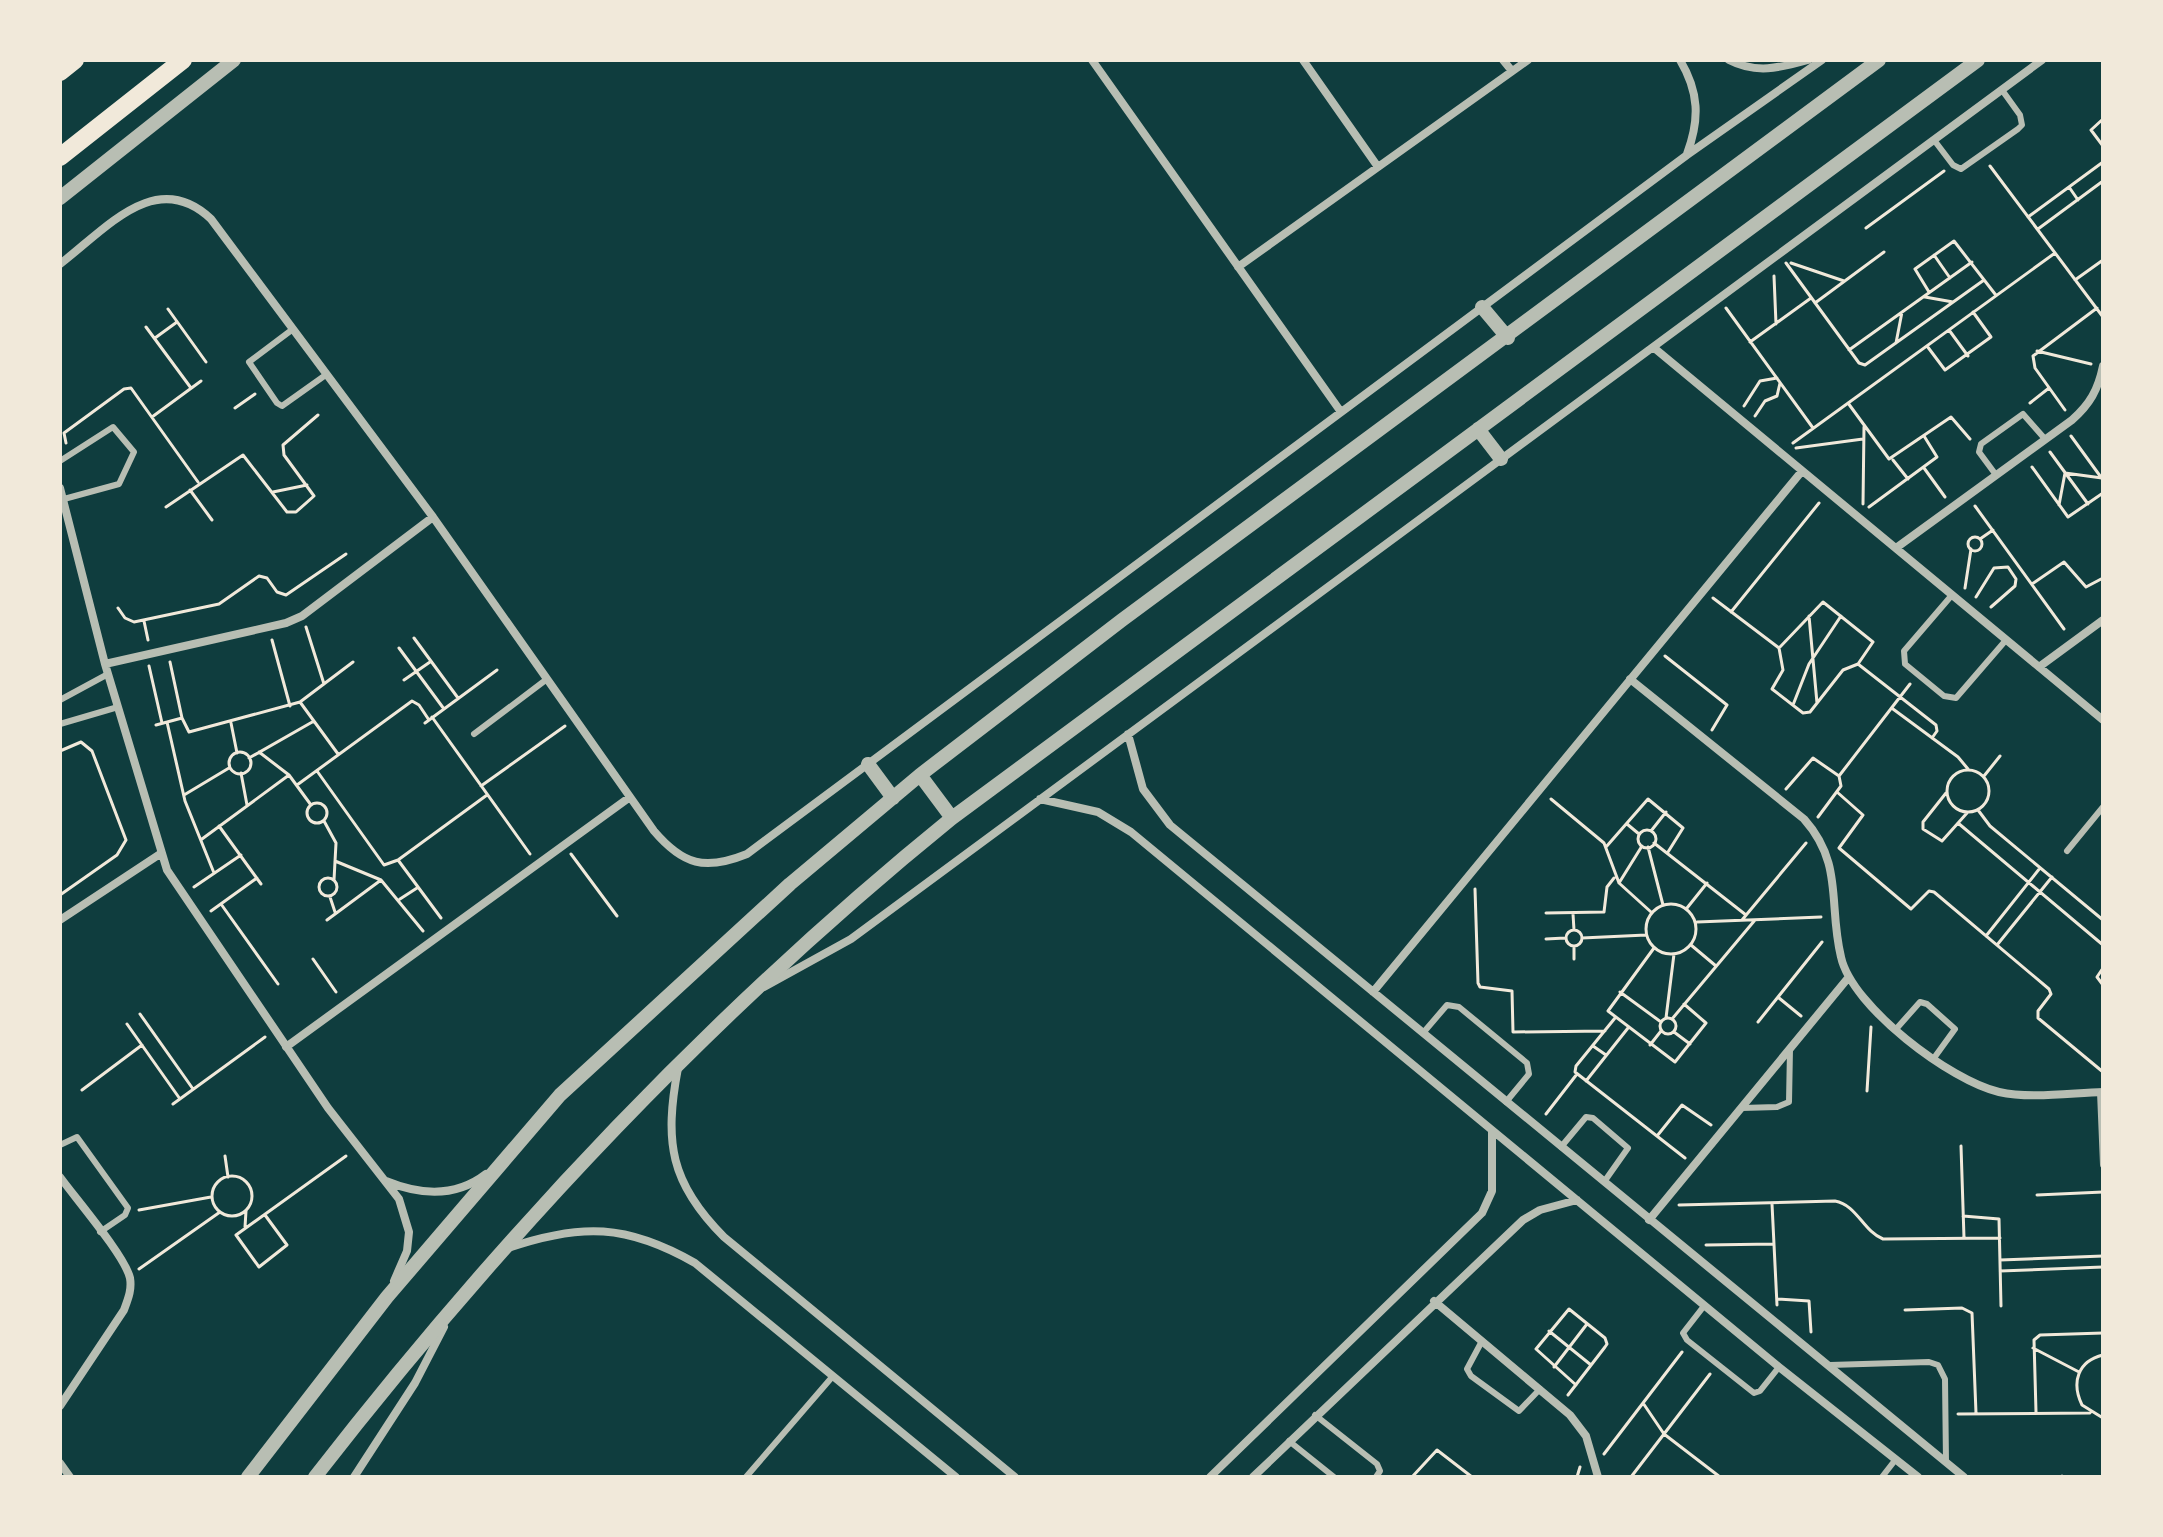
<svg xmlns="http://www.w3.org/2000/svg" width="2163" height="1537" font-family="'PT Sans Narrow',sans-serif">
<rect width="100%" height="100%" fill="#0f3d3e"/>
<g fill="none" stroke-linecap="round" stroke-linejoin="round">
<path stroke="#f1e9da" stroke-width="3" d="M2103,119L2091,130L2103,146
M1990,166L2103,317
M2069,187L2078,200
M2028,217L2103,162
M1866,228L1944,171
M2038,229L2103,181
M1934,255L1950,278
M1786,263L1859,363L1865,365L1984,280
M1791,263L1844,281
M1774,276L1776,324
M2075,280L2103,260
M1929,292L1915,269L1954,241L1995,294
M1925,297L1953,302
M1815,303L1884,252
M1726,308L1813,428
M168,309L206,362
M146,327L191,388
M1949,330L1968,356
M155,338L177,322
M1750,342L1811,298
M1896,343L1902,312
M1927,346L1945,370L1991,337L1973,312
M1849,350L1972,262
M2037,351L2091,364
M1848,403L1889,459L1951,417L1970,439
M2030,403L2049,388
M1744,406L1760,381L1777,378
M235,408L255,394
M2065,410L2035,368L2033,356L2097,308
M1755,416L1765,401L1777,396L1780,383
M152,417L201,381
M2071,436L2103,480
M66,443L64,433L124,389L131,388L198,482
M1793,443L2055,253
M1796,448L1863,439
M2050,452L2088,504
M1893,460L1908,479
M2032,467L2068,517L2103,493
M1924,468L1945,497
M190,490L212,520
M273,492L307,485
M1863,504L1864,427
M2059,505L2065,473L2102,478
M1975,506L2064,629
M166,507L243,455L287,512H296L314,496L284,455L283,445L318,415
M1869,507L1937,457L1924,436
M1968 544a7 7 0 1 1 14 0a7 7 0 1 1-14 0Z
M1980,539L1993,530
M2032,584L2064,562L2086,587L2103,578
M1965,588L1971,549
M1976,597L1994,568L2008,567L2016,579L2015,586L1991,607
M1713,598L1779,648L1823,602L1873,642L1858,664
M118,608L125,618L134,622L219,604L259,576L267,578L277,592L286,595L346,554
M1731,612L1819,503
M1809,616L1817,703
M144,621L148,640
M306,627L324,684
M414,638L458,698
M272,640L290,706
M399,648L444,709
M1779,648L1783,670L1772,689L1803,713L1810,712L1843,670L1858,664L1936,725L1937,731L1932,738
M1665,656L1727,705L1712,730
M170,662L182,718L189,732L300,702L353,662
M149,666L162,723
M404,680L430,662
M300,702L338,754
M1793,705L1809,664L1841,616
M1893,709L1958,757L1968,769
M432,717L530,854
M167,722L185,801L214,873
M231,723L237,753
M425,723L497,670
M156,725L182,718
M60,751L81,742L92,751L126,840L117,855L60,895
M259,752L289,775L311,805
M229 763a11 11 0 1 1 22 0a11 11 0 1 1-22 0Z
M249,758L314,721
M1947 791a21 21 0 1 1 42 0a21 21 0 1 1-42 0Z
M317,771L384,865L398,860L487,795
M241,773L247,805
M1839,776L1910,684
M1984,776L2000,756
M297,785L412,701L419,705L429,720
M481,786L565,726
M1786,789L1813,758L1839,776L1841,786L1818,817
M1837,792L1863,815L1839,848
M1946,793L1923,822V829L1942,841L1967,813
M184,795L229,768
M1551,799L1604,843L1619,883L1651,912
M307 813a10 10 0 1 1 20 0a10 10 0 1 1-20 0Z
M1978,810L1990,826L2103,920
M324,821L336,843L334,880
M1958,823L2103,945
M1627,824L1639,834
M219,826L261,884
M1638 839a9 9 0 1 1 18 0a9 9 0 1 1-18 0Z
M1651,831L1666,812
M202,839L289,775
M1654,843L1746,915
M1606,847L1648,799L1683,828L1668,852
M1648,847L1663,905
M1839,848L1911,909L1929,891L1934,892L2049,989L2051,994L2038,1011V1018L2103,1072
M571,854L617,916
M398,860L441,918
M335,861L381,880L423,931
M319 887a9 9 0 1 1 18 0a9 9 0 1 1-18 0Z
M1619,883L1642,846
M194,887L241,855
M1475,889L1478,983L1480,987L1512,991L1513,1032
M330,897L335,912
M400,899L417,888
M1646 929a25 25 0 1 1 50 0a25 25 0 1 1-50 0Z
M221,904L278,984
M1687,908L1707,883
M211,911L257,878
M1546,913L1604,912L1607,887L1614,878
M1573,914L1574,930
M327,920L381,880
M1742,920L1806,843
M1697,922L1821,917
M1566 938a8 8 0 1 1 16 0a8 8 0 1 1-16 0Z
M1986,936L2040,868
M1582,938L1646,935
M1546,939L1565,938
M1691,945L1716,966
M1997,945L2052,877
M1574,947V959
M1654,948L1608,1011L1675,1062L1706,1023L1684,1004
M313,959L336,992
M2103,968L2097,977L2103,985
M1620,992L1661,1022
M1779,998L1801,1016
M140,1014L193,1089
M1660 1026a8 8 0 1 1 16 0a8 8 0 1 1-16 0Z
M1615,1018L1576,1066L1575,1072L1685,1158
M1666,1018L1674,954
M1672,1019L1755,920
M1758,1022L1822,942
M127,1024L180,1099
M1513,1032L1605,1031
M1674,1032L1690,1044
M1650,1045L1661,1031
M1593,1046L1606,1055
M1586,1081L1628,1028
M82,1090L142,1045
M1867,1091L1871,1027
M173,1104L265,1037
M1546,1114L1577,1074
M1657,1136L1682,1105L1711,1125
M1961,1146L1964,1238
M225,1156L228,1177
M212 1196a20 20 0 1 1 40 0a20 20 0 1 1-40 0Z
M2037,1195L2103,1192
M1772,1204L1777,1305
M1679,1205L1835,1201C1857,1205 1863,1231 1883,1239L2000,1238
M139,1210L211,1197
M265,1215L287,1245L259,1267L236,1235L346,1156
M1963,1216L1999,1219L2001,1306
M245,1227L246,1211
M1706,1245L1774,1244
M2000,1260L2103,1256
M139,1269L220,1212
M2000,1271L2103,1267
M1777,1299L1809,1301L1811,1332
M1905,1310L1962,1308L1972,1313L1976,1413
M1549,1331L1591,1365
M2033,1348L2079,1372
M2103,1355C2078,1361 2071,1382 2082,1405L2103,1418
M1554,1367L1587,1324
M1568,1395L1605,1347L1607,1344L1605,1338L1569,1309L1536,1349L1576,1385
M1643,1403L1664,1434L1720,1477
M2036,1412L2034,1340L2040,1335L2103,1333
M1958,1414L2090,1413
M1604,1454L1682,1352
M2062,1476V1477
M1412,1477L1437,1450L1472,1477
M1577,1477L1580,1467
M1631,1477L1710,1374"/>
<path stroke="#b8beb3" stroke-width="6" d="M1934,140L1953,165L1961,169L2018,129L2022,125L2020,115L2002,90
M293,329L249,362L277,403L282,406L327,374
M60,461L113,427L134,452L119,484L64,499
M1996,475L1979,452L1981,444L2023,414L2045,439
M1952,595L1904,651L1905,664L1944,696L1956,698L2006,640
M60,700L108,674
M60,724L118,707
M474,734L547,679
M2067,851L2103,807
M1897,1028L1920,1002L1927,1004L1955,1029L1934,1058
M1423,1033L1447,1005L1459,1007L1527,1063L1529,1074L1506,1102
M2100,1092L2103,1165
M1742,1108L1777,1107L1789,1102L1790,1049
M60,1145L77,1137L128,1208L125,1215L100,1232
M1561,1147L1586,1117L1593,1118L1628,1148L1604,1182
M1704,1306L1683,1333L1687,1340L1754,1393L1760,1391L1779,1367
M1482,1341L1467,1369L1471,1376L1519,1411L1540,1389
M1830,1365L1929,1362L1938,1365L1945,1379L1946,1462
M1315,1415L1377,1464L1380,1471L1376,1477
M1289,1441L1334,1477
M746,1477L833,1376
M1882,1477L1896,1459"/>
<path stroke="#b8beb3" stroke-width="8" d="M1092,60L1341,412
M1303,60L1378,167
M1503,60L1512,71
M1680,60C1699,92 1700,119 1687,154
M1729,60C1756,74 1779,68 1808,60
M60,264C106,229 156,167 211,219L433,517L654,831C683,865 705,871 747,854L1687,155L1822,60
M1238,267L1528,60
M1653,347L2103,720
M60,488L105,664L167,870L328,1108L399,1199L409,1232L407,1251L394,1281
M1896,548L2072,420C2090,404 2098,390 2103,366
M105,664L286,623L302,616L433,517
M2039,667L2103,620
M1630,679L1804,819C1844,864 1828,904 1841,957C1852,1007 1951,1081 1999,1092C2031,1099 2070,1093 2103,1092
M1128,734L1143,789L1170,825L1964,1477
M1040,799L1098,812L1131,832L1779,1367L1918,1477
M60,920L160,854
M764,987L851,939L2042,60
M1373,992L1802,471
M286,1047L630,797
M678,1068C664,1142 670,1183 724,1237L1015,1477
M60,1177C76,1199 125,1256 130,1278C132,1290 128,1299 124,1310L60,1406
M386,1181C420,1195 455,1198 486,1174
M1649,1220L1848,978
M508,1248C581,1223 627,1224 695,1263L956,1477
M1434,1301L1570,1415L1586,1436L1598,1477
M60,1463L70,1477
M354,1477L415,1383L444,1327
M1210,1477L1482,1213L1492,1191V1131
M1253,1477L1523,1220L1540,1210L1577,1200"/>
<path stroke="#b8beb3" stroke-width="14" d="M60,198L234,60
M1482,307L1508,338
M1478,429L1501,459
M868,764L893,798
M920,775L952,818
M248,1477L387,1297L560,1095L790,884L920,775L1122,620L1879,60
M315,1477C503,1235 714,1011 952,818L1978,60"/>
<path stroke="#f1e9da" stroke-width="18" d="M60,72L75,60
M60,157L183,60"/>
</g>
<rect width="2163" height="1537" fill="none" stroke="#f1e9da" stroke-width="124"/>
</svg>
